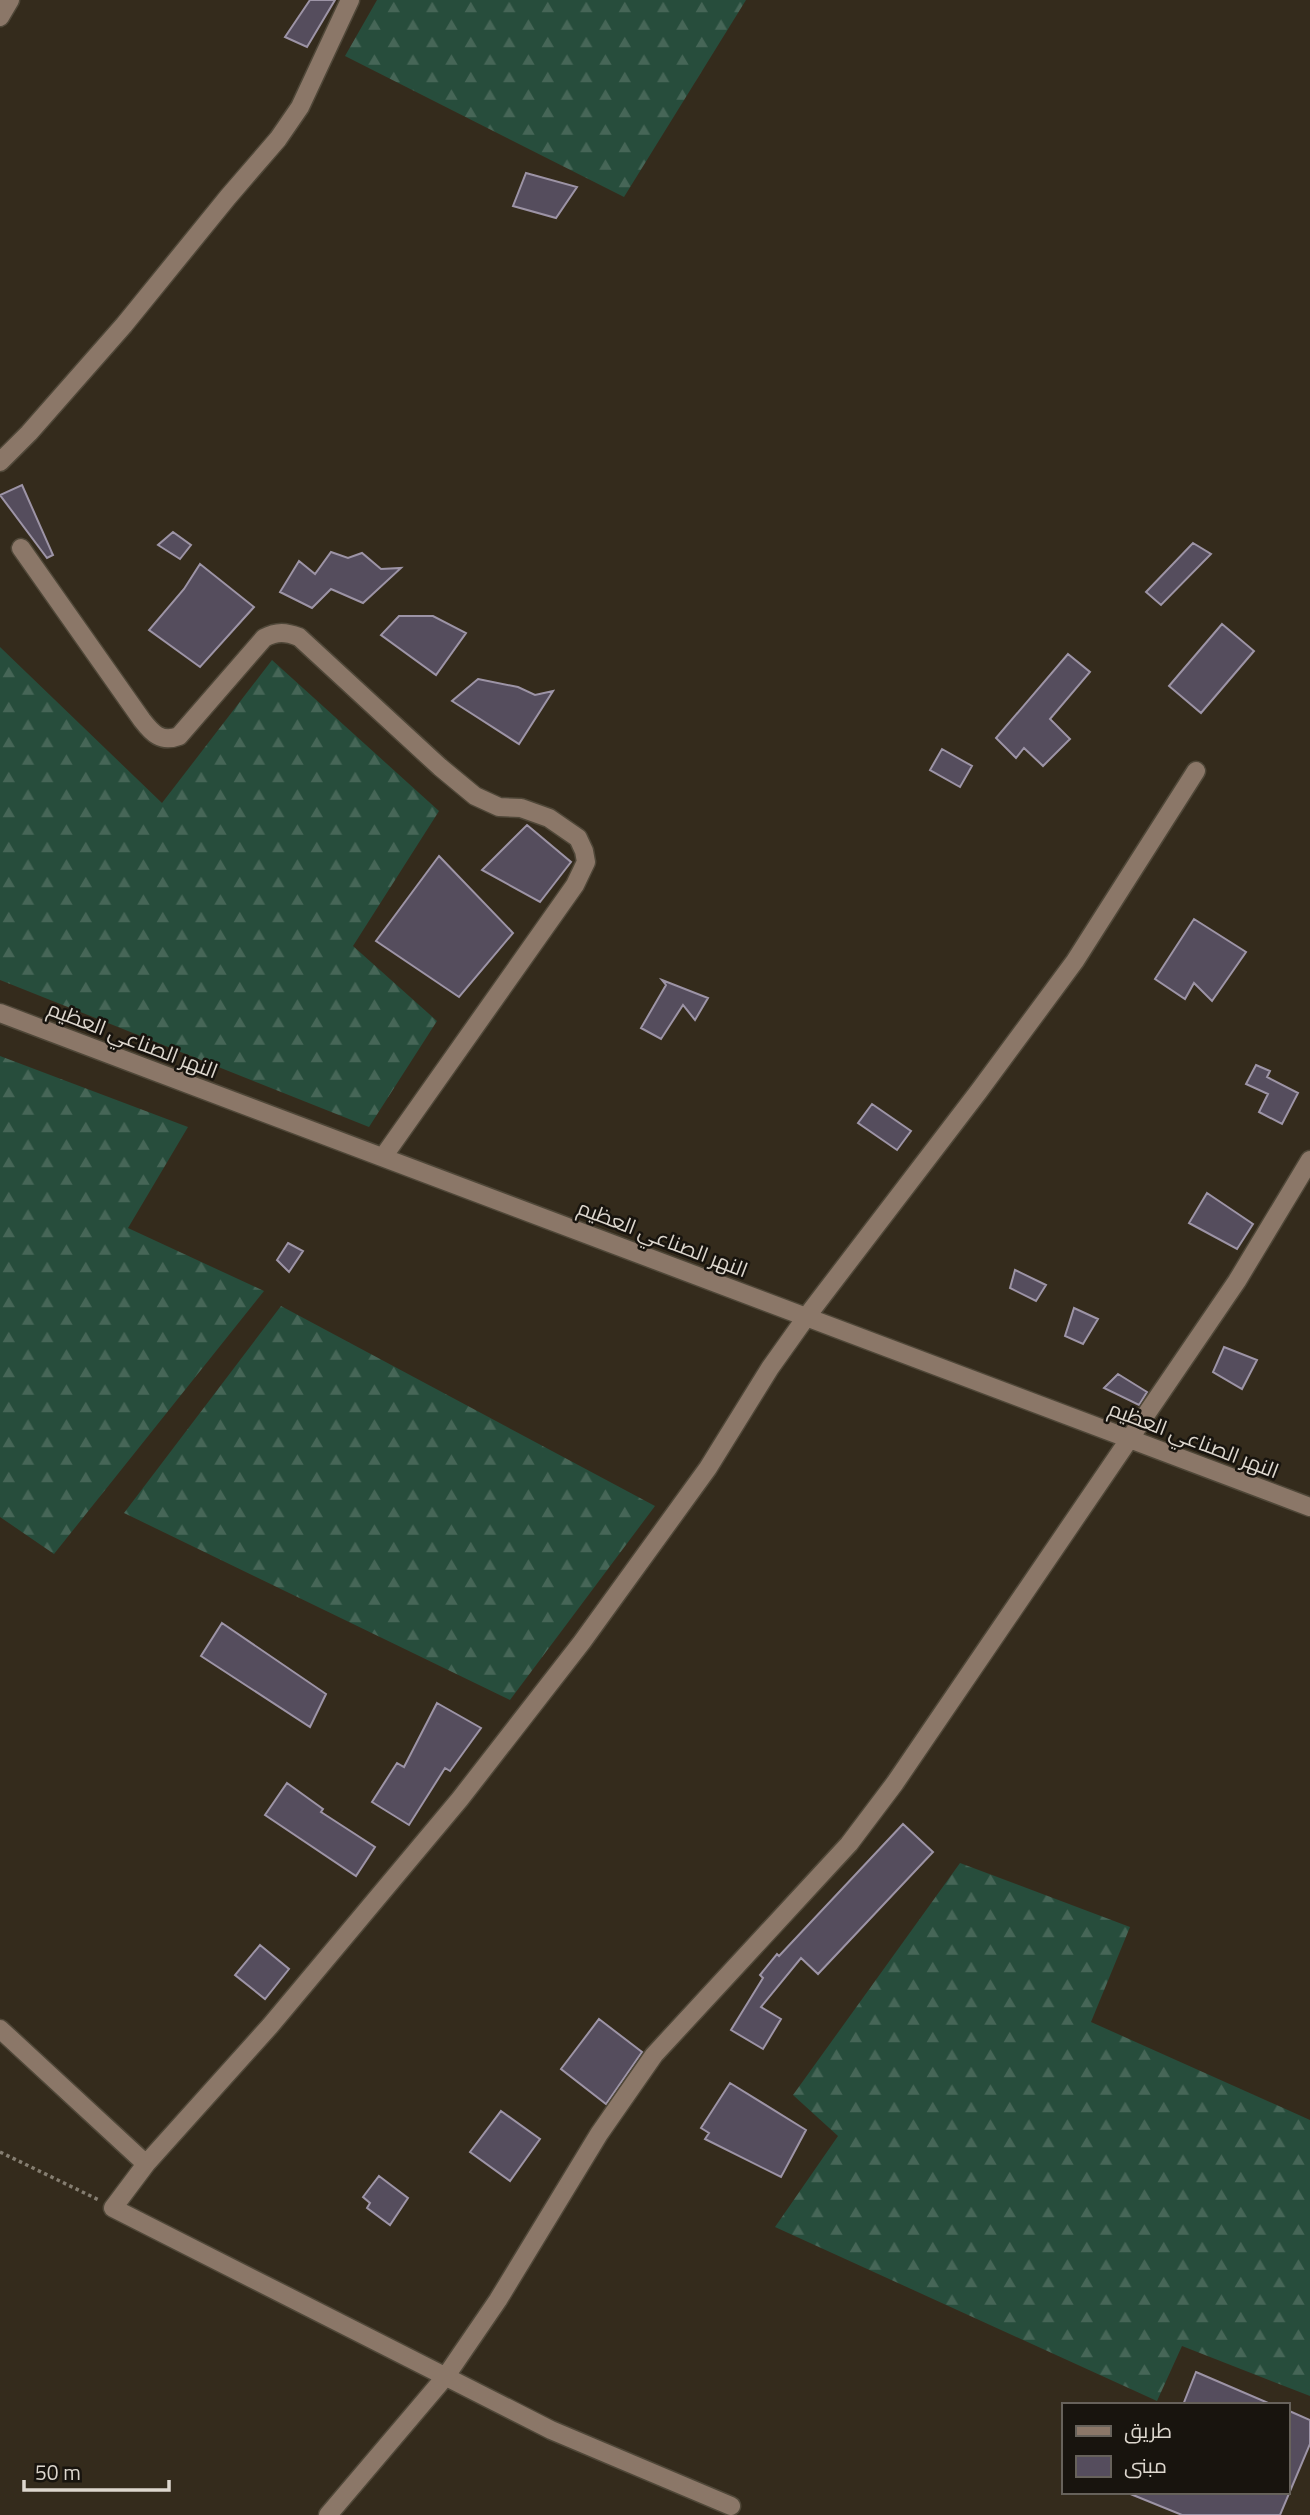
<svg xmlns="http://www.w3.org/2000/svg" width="1310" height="2515" font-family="'Titillium Web',Cairo,sans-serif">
<defs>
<pattern id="forest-firs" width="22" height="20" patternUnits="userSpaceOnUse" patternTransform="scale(1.75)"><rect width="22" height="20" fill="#274d3c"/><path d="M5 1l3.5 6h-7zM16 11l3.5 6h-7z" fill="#466657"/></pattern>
</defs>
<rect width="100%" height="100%" fill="#342b1c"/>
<path fill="url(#forest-firs)" d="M377,0H746L624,197L345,56Z
M0,647L162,803L272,660L439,811L353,946L437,1021L369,1127L0,980Z
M0,1056L188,1127L128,1228L264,1291L54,1554L0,1517Z
M281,1306L655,1506L510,1700L124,1513Z
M960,1863L1130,1927L1091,2022L1310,2120V2396L1182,2346L1157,2401L775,2227L838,2136L793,2095Z"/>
<path fill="#554d5d" stroke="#9d94a6" stroke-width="2" d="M310,0H335L307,47L285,37Z
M526,173L577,187L556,218L513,206Z
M22,485L53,555L47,558L0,495Z
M173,532L191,545L180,559L158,545Z
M1193,543L1211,554L1161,605L1146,592Z
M331,552L348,558L362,553L381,569L401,568L363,603L331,589L312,608L280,592L299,561L315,574Z
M200,564L254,607L200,667L149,630L184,589Z
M399,616H433L466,633L436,675L381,635Z
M1222,624L1254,651L1201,713L1169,686Z
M1068,654L1090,672L1050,719L1070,739L1043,766L1024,748L1016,758L996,738Z
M478,679L518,687L535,695L553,691L519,744L452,701Z
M942,749L972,766L960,787L930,770Z
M527,825L571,862L540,902L482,870Z
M439,856L513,933L459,997L376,941Z
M1194,919L1246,952L1212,1001L1194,983L1185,999L1155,979Z
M662,980L708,998L695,1020L683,1005L661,1039L641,1028L666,985Z
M1256,1065L1270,1071L1267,1077L1298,1093L1282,1124L1259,1112L1268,1094L1246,1084Z
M872,1104L911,1131L897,1150L858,1123Z
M1207,1193L1253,1224L1237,1249L1189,1223Z
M288,1243L303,1251L289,1272L277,1260Z
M1015,1270L1046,1285L1036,1301L1010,1288Z
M1074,1308L1098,1319L1083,1344L1065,1336Z
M1224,1347L1257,1360L1242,1389L1213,1372Z
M1118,1374L1147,1392L1139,1405L1104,1388Z
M222,1623L326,1694L310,1727L201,1656Z
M437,1703L481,1728L450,1771L445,1768L409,1825L372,1802L397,1763L404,1767Z
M287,1783L323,1809L321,1812L375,1847L356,1876L265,1815Z
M903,1824L933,1852L818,1974L801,1958L761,2007L781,2019L763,2049L731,2030L763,1978L760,1975L777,1954L779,1956Z
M260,1945L289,1969L265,1999L235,1975Z
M599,2019L642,2052L606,2104L561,2069Z
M730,2083L806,2130L781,2177L705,2139L709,2133L701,2128Z
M501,2111L540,2139L510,2181L470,2152Z
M379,2176L408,2198L390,2225L367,2208L370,2203L363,2197Z
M1196,2372L1273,2405H1183Z
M1287,2410L1310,2420V2444L1280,2515H1182L1128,2493L1287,2492Z"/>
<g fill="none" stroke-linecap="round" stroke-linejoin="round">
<g stroke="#4f4738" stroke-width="21">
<path id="minor" d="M0,17L10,0
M0,462L29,433L124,325L228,197L278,139L300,107L350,0
M21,548L142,720C152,733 161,743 179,736L264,638C277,631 286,632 299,637L440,767L475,796L499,807L521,808L549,818L578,838L584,851L586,862L575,885L383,1157
M0,1013L1310,1507
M0,2029L146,2164
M731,2506L551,2430L113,2208L146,2164L270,2026L460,1799L582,1642L708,1468L770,1368L807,1316L979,1091L1075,961L1196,771
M328,2515L446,2376L498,2300L599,2134L654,2055L849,1844L895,1783L1237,1281L1310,1160"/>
</g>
<path stroke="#857e71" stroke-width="3.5" stroke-dasharray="3.5 3.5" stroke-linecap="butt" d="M0,2152L99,2200"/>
<use href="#minor" stroke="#8b7768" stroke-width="18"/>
</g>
<g text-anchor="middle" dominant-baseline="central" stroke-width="5" stroke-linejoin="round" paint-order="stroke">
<g font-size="21" fill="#ddd7ce" stroke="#18140e">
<text transform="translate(133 1039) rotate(21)">النهر الصناعي العظيم</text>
<text transform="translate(663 1238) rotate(21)">النهر الصناعي العظيم</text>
<text transform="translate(1194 1439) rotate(21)">النهر الصناعي العظيم</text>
</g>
</g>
<rect x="1062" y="2403" width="228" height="91" fill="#18140e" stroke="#67625b" stroke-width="2"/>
<rect x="1076" y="2426" width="35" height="10" fill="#8b7768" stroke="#67625b" stroke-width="2"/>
<text x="1124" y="2438" font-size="21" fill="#ddd7ce">طريق</text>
<rect x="1076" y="2456" width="35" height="21" fill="#554d5d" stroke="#67625b" stroke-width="2"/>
<text x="1124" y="2473" font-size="21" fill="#ddd7ce">مبنى</text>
<path d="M24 2480v10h145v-10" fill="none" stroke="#ddd7ce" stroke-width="3.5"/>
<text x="35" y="2480" font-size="21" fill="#ddd7ce" stroke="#18140e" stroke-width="5" paint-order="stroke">50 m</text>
</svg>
